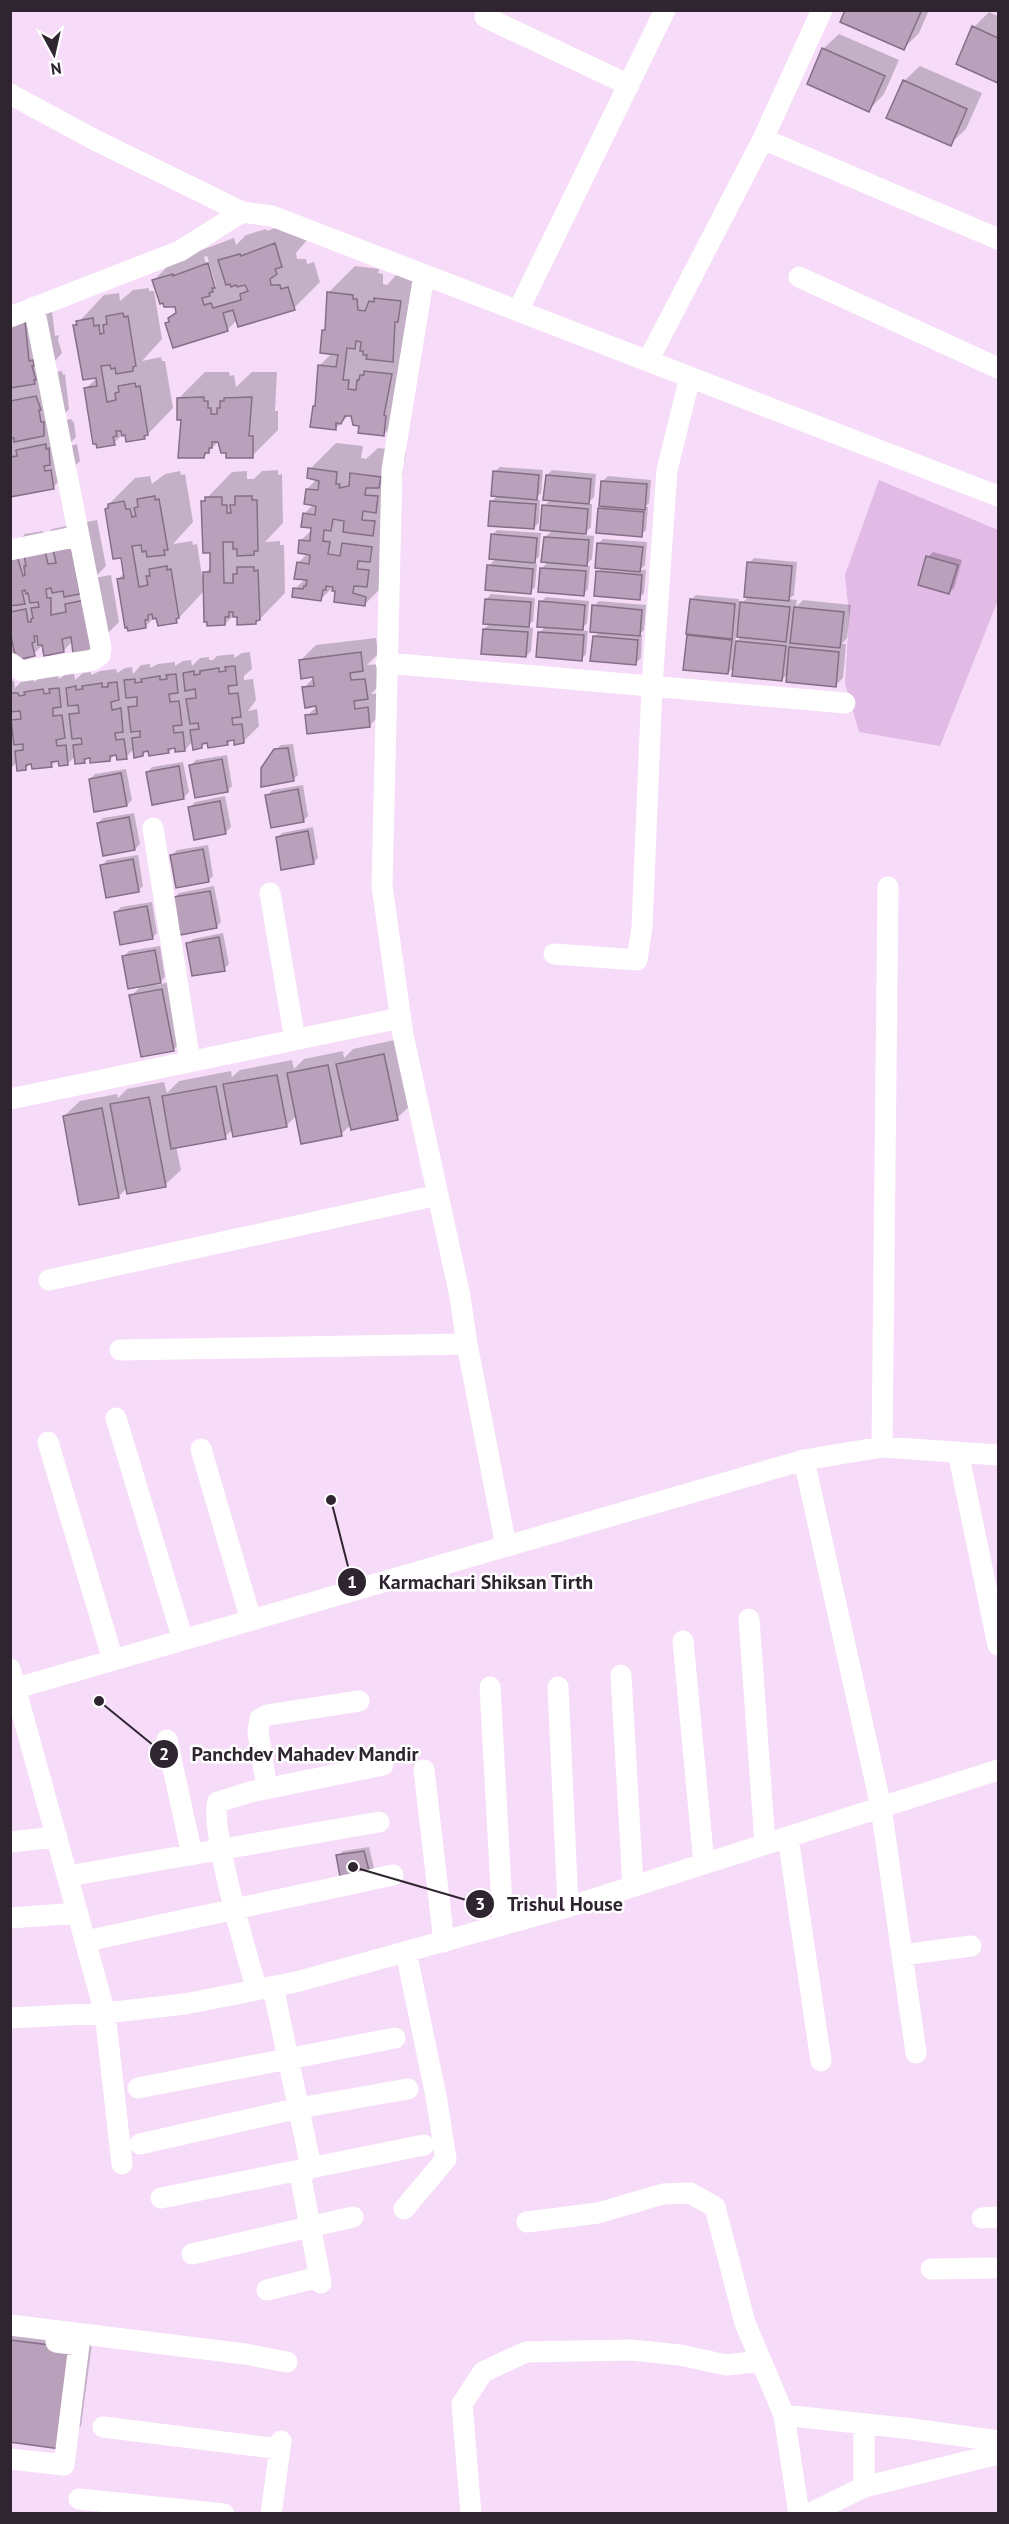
<svg xmlns="http://www.w3.org/2000/svg" width="1009" height="2524" font-family="'PT Sans',sans-serif">
<rect width="100%" height="100%" fill="#f6dcf8"/>
<path fill="#e1bae5" d="M879,480L998,530V600L940,746L859,732L845,683L849,615L845,575Z"/>
<path fill="#0003" fill-rule="evenodd" d="M846,10H929L919,33L904,48Z
M989,12L998,16V81L958,63L974,27Z
M839,34L899,60L884,94L869,110L823,49Z
M920,66L982,93L966,129L950,144L904,81Z
M301,218L307,240L296,253L297,259H306L307,264L314,262L320,282L294,308L238,319L227,330L167,323L177,310L176,305L154,280L180,254L199,249V251L234,238L236,245L246,235L266,229L267,231ZM207,256L216,286L214,288L204,257Z
M355,266L379,269L378,273L383,274V284L387,285L396,275H426L410,409L383,435L360,425L352,415H349L335,429L314,406L317,404L320,365L332,353L324,331L326,328L329,292Z
M149,288V291H154L162,339L142,361L161,357L162,361H165L173,408L144,438L123,434L114,443L85,389L99,376L75,326L104,295L119,293L120,301L133,290Z
M50,295L55,336L59,335L58,340L62,353L42,375L62,371L63,375L65,374L69,409L56,422L71,419L74,423L76,437L70,443L71,446L77,444L80,461L53,487L10,495V309Z
M205,372H229L230,376L234,375L236,387L252,372H277L275,411H278V430L252,456L227,452L219,441L204,456L182,418L179,398Z
M336,443L363,446L361,458L366,459L378,448L406,451L405,460L395,470L403,471L390,579L364,605L337,590L334,586L321,599L295,589L305,579L298,563L308,553L301,540L315,527L304,514L314,504L307,489L317,479L310,469Z
M500,467L543,470L541,493L535,499L540,500L539,522L534,528L492,501L498,495L494,472Z
M278,470V475L282,474L283,523L265,542L280,541V545H284L285,593L256,623L238,615L233,616L225,624L205,590L176,621L155,617L145,627L118,579L124,573L122,557L106,509L109,504L135,478L150,476L152,484L165,474L180,471L181,475L185,474L193,522L173,544L192,541L193,545L197,544L202,576L212,566L203,502L232,472L247,471V479H254L262,471Z
M552,470L596,474L594,497L587,504H592L591,527L583,535L594,536L592,559L585,566H590L588,589L583,595L542,568L549,561L545,537L553,530L544,506L551,499L547,475Z
M608,476L651,480L649,503L645,507H648L646,530L641,535L600,509L604,505L603,481Z
M97,520L106,566L94,578L111,575L119,622L93,648L73,641L64,650L43,645L10,676V536L12,547L25,534L43,531L45,536L52,529Z
M497,530L541,533L539,556L532,564H537L535,587L530,592L489,566L496,558L492,535Z
M603,539L647,542L645,565L640,570H646L644,593L639,598L598,572L602,567L598,544Z
M933,552L962,560L954,588L949,593L928,557Z
M754,558L797,562L794,595L789,599L797,600L796,607L803,600L851,605L847,638L842,644H846L843,678L835,686L788,673L782,680L735,666L728,673L688,636L691,633V600L696,595L739,599V606L749,596V563ZM736,636H742L735,643Z
M491,594L535,598L533,621L527,627L533,628L531,651L526,656L484,629L491,623L486,600Z
M546,597L589,601L587,623L581,630L588,631L586,654L581,659L539,633L546,626L541,602Z
M599,601L646,605L644,630L639,635H642L641,658L636,663L594,637L600,631L594,606Z
M376,638L378,654L367,665L380,664L382,683L371,694L383,693L385,710L370,725L307,716L318,705L304,688L316,675L300,661L316,645Z
M250,652L252,669L244,676V680L253,679L256,700L248,711L257,709L259,726L243,742L235,739L227,744L208,740L201,747L193,741L185,750L177,746L168,752L149,748L143,755L134,749L126,757L118,753L110,759L91,755L84,762L76,756L68,763L60,760L51,765L33,761L26,768L17,762L10,769V681H14L15,688L24,679L33,678L34,682L41,677L58,675L59,679L66,674L74,673L75,680L83,673L91,672V675L100,671L116,669L117,673L125,668L132,667L133,674L141,665L150,664V668L158,664L175,662V666L183,661L191,660L192,666L200,658L209,657V660H213L217,656L234,654V658L242,653Z
M293,744L298,775L293,780L275,750L281,745Z
M227,755L232,786L227,791L191,765L196,760Z
M183,762L189,792L184,797L147,772L152,767Z
M126,769L132,800L127,805L90,779L95,774Z
M303,785L308,816L303,821L267,796L272,790Z
M225,796L231,827L226,832L190,807L195,802Z
M134,813L140,844L135,849L98,823L103,818Z
M313,827L318,858L313,863L277,838L282,833Z
M208,845L213,876L208,881L172,855L177,850Z
M138,855L143,886L138,891L102,866L107,860Z
M214,886L221,922L216,927L174,898L179,893Z
M152,902L157,933L152,938L116,912L121,907Z
M223,933L229,964L224,969L188,944L193,939Z
M160,946L165,977L157,985L170,982L181,1042L173,1050L131,996L142,985L124,956L129,951Z
M399,1039L413,1103L397,1118L351,1125L341,1134L297,1115L286,1126L233,1129L225,1137L176,1146L181,1170L165,1185L127,1188L118,1197L64,1116L80,1101L117,1094L118,1098L127,1089L164,1082L167,1093L179,1081L231,1071L232,1077L240,1070L292,1060L294,1069L304,1059L343,1051L344,1058L353,1049Z
M369,1847L375,1872L342,1880L338,1856L343,1851Z
M10,2316L94,2328L81,2426L60,2447L10,2441Z"/>
<path fill="#b9a1bb" stroke="#856e87" stroke-width="1.5" d="M845,10H917L921,12L904,50L840,22Z
M972,26L998,38V83L956,64Z
M822,48L885,76L869,112L807,84Z
M903,80L967,109L951,146L886,118Z
M275,243L282,267L275,269L277,274L270,279L271,285H280L281,289L288,287L295,310L238,327L233,310L223,313L228,331L173,348L165,323L169,322L168,318L176,313L175,307H164L163,303L160,304L152,280L173,274V276L208,263L215,288H212L213,292L209,293L210,296L202,298L204,305L211,303L213,308L241,300L240,294L248,291L245,285L237,287L236,285L231,287L230,284L226,285L218,260L240,254L241,256Z
M327,292L353,295V299H357L358,310L365,311L369,301L374,302V298L401,301L398,322H395L393,362L366,359L367,355H363V351H360L361,342L356,341L355,349L347,348L343,380H349L348,389L356,390L357,380H359L360,375H364V371L392,374L384,415L386,416L384,436L358,433L359,426L353,425L351,416H345L341,424L336,423V430L310,427L313,406H315L318,365L336,367L338,355L320,353L322,330H325Z
M123,313L124,317L128,316L136,366L133,367V371L116,374L115,368L111,369L110,365L101,366L107,402L116,400L115,393L119,392L118,386L135,383L136,387L140,386L148,435L144,436L145,439L126,442L125,435L122,436L121,431H116L117,436L113,437L115,445L97,448L96,444H93L84,388L97,386L96,378L83,380L73,325H77L76,321L93,318L94,326L99,325L100,334L104,333L103,325L107,324L106,316Z
M25,321L29,361L33,360L34,366H32L36,380H34L35,384L10,388V324Z
M36,396L41,410H39L41,422H44V436L14,442V438H10V401Z
M204,397V401H208V408H211V414H217V408H220V401H224V398L252,397L249,436H253V458H226V453H221L218,442H212V448H209V453H205L204,458H178L181,420H177V398Z
M46,444V449L49,448L50,465L44,466L45,471L51,470L54,489L10,497V457L17,456L16,450Z
M308,468L337,472L336,484H340L339,488L349,486L350,473L381,477L379,488H366L365,495L378,496L376,513L363,511L362,520L375,521L373,536L343,532L344,521L333,519L331,531L324,530L323,541L330,542L328,554L340,556L342,543L372,547L370,562L358,561L357,569L369,570L367,587L354,586L353,593L366,597L365,606L334,602L335,591H332L333,587L326,586V590H323L321,601L292,597L293,588L303,589L304,586H306L307,580L294,579L297,562L309,564L310,555L298,553L299,540L310,541L311,528L301,527L303,513L315,515L316,506L304,504L306,489L318,490L319,481L307,478Z
M493,471L539,475L537,500L491,496Z
M546,475L591,479L589,504L543,500Z
M601,481L647,484L645,510L599,506Z
M155,496V500L159,499L168,550H164L165,555L147,557L146,551L142,552L141,545L132,546L139,587L148,585L146,576H150L149,569L167,566V570L171,569L179,618L176,619L177,623L158,626L156,618L153,619L152,614L148,615V620H145L146,628L128,631L127,627L125,628L117,579L124,578L121,558L113,559L105,509L108,508V504L124,501L126,509H130L132,517L136,516L134,508L138,507L137,499Z
M235,496H252V500H257L258,551H254V555L237,556V549H233V542H223L224,583H233V574H237V567H254V571L258,570L260,620L256,621V624L237,625V617H233V612H229V617H225V625L207,626V622H204L203,572H210V553H203L201,501H205V497H222V505H227V513H231L230,505H235Z
M490,501L536,504L534,529L488,526Z
M542,505L588,509L586,534L540,530Z
M598,508L644,512L642,537L596,533Z
M491,534L537,538L535,563L489,559Z
M544,537L589,540L587,566L541,562Z
M597,543L643,547L640,572L595,568Z
M71,546L80,594L64,597L63,591L52,593L51,588L46,589L47,598H51V615L66,612L65,604L85,600L94,650L73,653L71,637L62,639L64,652L44,656L42,645H38L37,636H34L35,642L32,643L35,656L16,660L10,631V612L26,609L28,622H31V619L33,618L31,608L39,607L38,602L30,603L28,593L26,594L25,590L22,591L25,604L10,606V557L17,556L23,576L25,575L24,566H26L24,555L45,551L48,564L56,563L53,549Z
M926,556L958,565L949,594L918,585Z
M747,562L792,566L789,601L744,597Z
M487,565L533,569L531,594L485,590Z
M540,568L586,571L584,596L538,592Z
M596,571L642,575L640,600L594,596Z
M485,599L531,602L529,627L483,624Z
M690,599L735,604L732,639L686,634Z
M539,601L585,605L583,630L537,627Z
M740,602L790,607L786,642L737,637Z
M592,605L642,610L640,636L590,632Z
M794,607L844,612L840,648L790,643Z
M483,629L528,632L526,657L481,654Z
M538,632L584,635L582,661L536,657Z
M687,635L732,640L728,674L683,670Z
M593,636L638,640L636,665L590,661Z
M736,641L786,646L782,681L732,676Z
M789,647L839,652L836,687L786,682Z
M361,652L363,671L350,673L351,680L365,679L368,699L354,701L355,709L368,707L370,727L307,734L305,715L317,714L316,706L305,708L302,687L314,686L313,677L301,679L299,660Z
M235,666L237,685L228,686L229,694L238,693L241,717L232,718L233,725L242,724L244,743L234,745V740L227,741L228,745L208,748L207,743L202,744V748L193,750L190,730L199,729L198,723L190,724L186,699L196,698L195,689L185,691L183,673L194,671V675L200,674V671L219,668V672L226,671L225,667Z
M176,674L178,693L169,694L170,702L179,701L182,725L173,726L174,733L183,732L185,751L175,752V748L168,749L169,753L149,756L148,751L143,752V756L134,758L132,738L140,737V731L131,732L128,707L137,706V697L126,698L124,680L135,679V683L142,682L141,679L160,676V680L167,679L166,675Z
M117,682L119,700L111,702L112,710L121,708L123,732L115,733L116,740L124,739L127,759L117,760L116,755L110,756V761L90,763V758L84,759L85,763L75,764L73,745L82,744L81,738L72,739L69,714L79,713L78,705L68,706L66,688L76,686V690L83,689L82,686L102,683V687H108V683Z
M59,688L61,707L53,708V716L62,715L65,738L56,740L57,746L66,745L68,765L59,766L58,761L51,762L52,767L32,769L31,764L26,765V770L17,771L15,751L23,750V744L14,745L11,720L21,719L20,711L10,712V693H18L19,696L25,695L24,692L43,689L44,694L50,693L49,689Z
M288,748L294,781L261,787V768L274,749Z
M222,759L228,792L195,798L189,765Z
M179,766L184,799L152,805L146,772Z
M121,773L127,806L94,812L89,779Z
M298,789L304,822L271,828L265,795Z
M220,801L226,834L194,840L188,807Z
M129,817L135,850L103,856L97,823Z
M308,831L314,864L281,870L276,837Z
M203,849L209,882L176,888L170,855Z
M133,859L139,892L106,898L100,865Z
M210,891L217,928L180,935L173,897Z
M147,906L153,939L120,945L114,912Z
M219,937L225,971L192,976L186,943Z
M155,950L161,983L128,989L122,956Z
M162,989L174,1051L141,1057L129,995Z
M384,1054L398,1120L351,1130L336,1064Z
M328,1065L342,1136L301,1144L287,1073Z
M277,1075L287,1127L233,1137L223,1084Z
M216,1086L226,1139L171,1149L162,1096Z
M149,1097L166,1187L127,1194L110,1104Z
M102,1108L119,1198L79,1205L63,1116Z
M364,1851L371,1878L341,1882L336,1855Z
M10,2340L74,2348L60,2449L10,2442Z"/>
<g fill="none" stroke-linecap="round" stroke-linejoin="round">
<path stroke="#fff" stroke-width="21" d="M485,17L629,85
M10,94L95,140L242,212L272,216L998,496
M763,139L998,239
M424,275L392,470L382,886L403,1035L460,1296L467,1344L506,1546
M799,277L998,368
M518,311L665,10
M10,317L180,251L242,212
M648,361L763,139L822,10
M10,550L79,536
M10,663L22,671L93,660L100,655L101,648L34,307
M386,663L845,703
M153,828L190,1062
M270,893L295,1040
M554,954L637,960L642,927L652,686L667,470L690,377
M10,1099L400,1018
M49,1280L438,1195
M120,1350L467,1344
M116,1418L183,1640
M48,1442L113,1660
M882,1447L888,887
M201,1449L251,1620
M958,1452L998,1645
M804,1460L881,1807L916,2053
M749,1619L765,1844
M683,1641L704,1864
M10,1669L105,2013L185,2004L296,1982L578,1904L998,1770
M621,1675L633,1886
M490,1687L503,1925
M558,1687L568,1906
M10,1690L804,1460L882,1447L998,1455
M167,1740L192,1855
M424,1770L444,1942
M267,1789L258,1732L260,1719L268,1715L359,1701
M788,1837L821,2061
M10,1842L57,1837
M68,1876L379,1822
M10,1918L78,1913
M86,1941L393,1875
M902,1955L971,1946
M273,1987L310,2162L301,2179L321,2283
M257,1990C248,1960 208,1823 218,1802L250,1792L383,1765
M10,2018L105,2013L122,2164
M138,2088L395,2038
M140,2144L299,2108L408,2089
M161,2198L424,2145
M404,2209L446,2159L436,2096L406,1952
M982,2218L998,2217
M527,2222L598,2213L663,2194L690,2193L715,2207L745,2323L784,2415L799,2514
M192,2254L353,2217
M931,2269L998,2268
M267,2290L319,2277
M10,2325L245,2354L287,2362
M784,2415L912,2429L998,2441
M103,2427L280,2449
M10,2459L64,2465L79,2345L56,2342
M864,2487V2424
M79,2499L224,2514
M271,2514L281,2441
M471,2514L462,2404L483,2372L526,2352L631,2350L680,2355L726,2365L761,2361
M809,2514L864,2487L998,2454"/>
</g>
<path fill="none" stroke="#2f2530" stroke-width="2" d="M331 1500L352 1582M99 1701L164 1754M353 1867L480 1904"/>
<g fill="#2f2530" stroke="#fff" stroke-width="2">
<circle cx="331" cy="1500" r="6"/>
<circle cx="99" cy="1701" r="6"/>
<circle cx="353" cy="1867" r="6"/>
<circle cx="352" cy="1582" r="15"/>
<circle cx="164" cy="1754" r="15"/>
<circle cx="480" cy="1904" r="15"/>
</g>
<g font-size="18" text-anchor="middle" font-weight="bold" fill="#fff">
<text x="352" y="1588">1</text>
<text x="164" y="1760">2</text>
<text x="480" y="1910">3</text>
</g>
<g font-size="20" text-anchor="middle" font-weight="bold" fill="#2f2530" stroke="#fff" stroke-width="5" stroke-linejoin="round" paint-order="stroke">
<text x="486" y="1589">Karmachari Shiksan Tirth</text>
<text x="305" y="1761">Panchdev Mahadev Mandir</text>
<text x="565" y="1911">Trishul House</text>
</g>
<rect width="1009" height="2524" fill="none" stroke="#2f2530" stroke-width="24"/>
<g transform="translate(54 54) rotate(172)" stroke="#ffffff" stroke-width="4.5" paint-order="stroke">
<path d="M0-4.5L10 22L0 15L-10 22Z" fill="#2f2530"/>
<text y="-9" font-size="16" font-weight="bold" text-anchor="middle" fill="#2f2530">N</text>
</g>
</svg>
